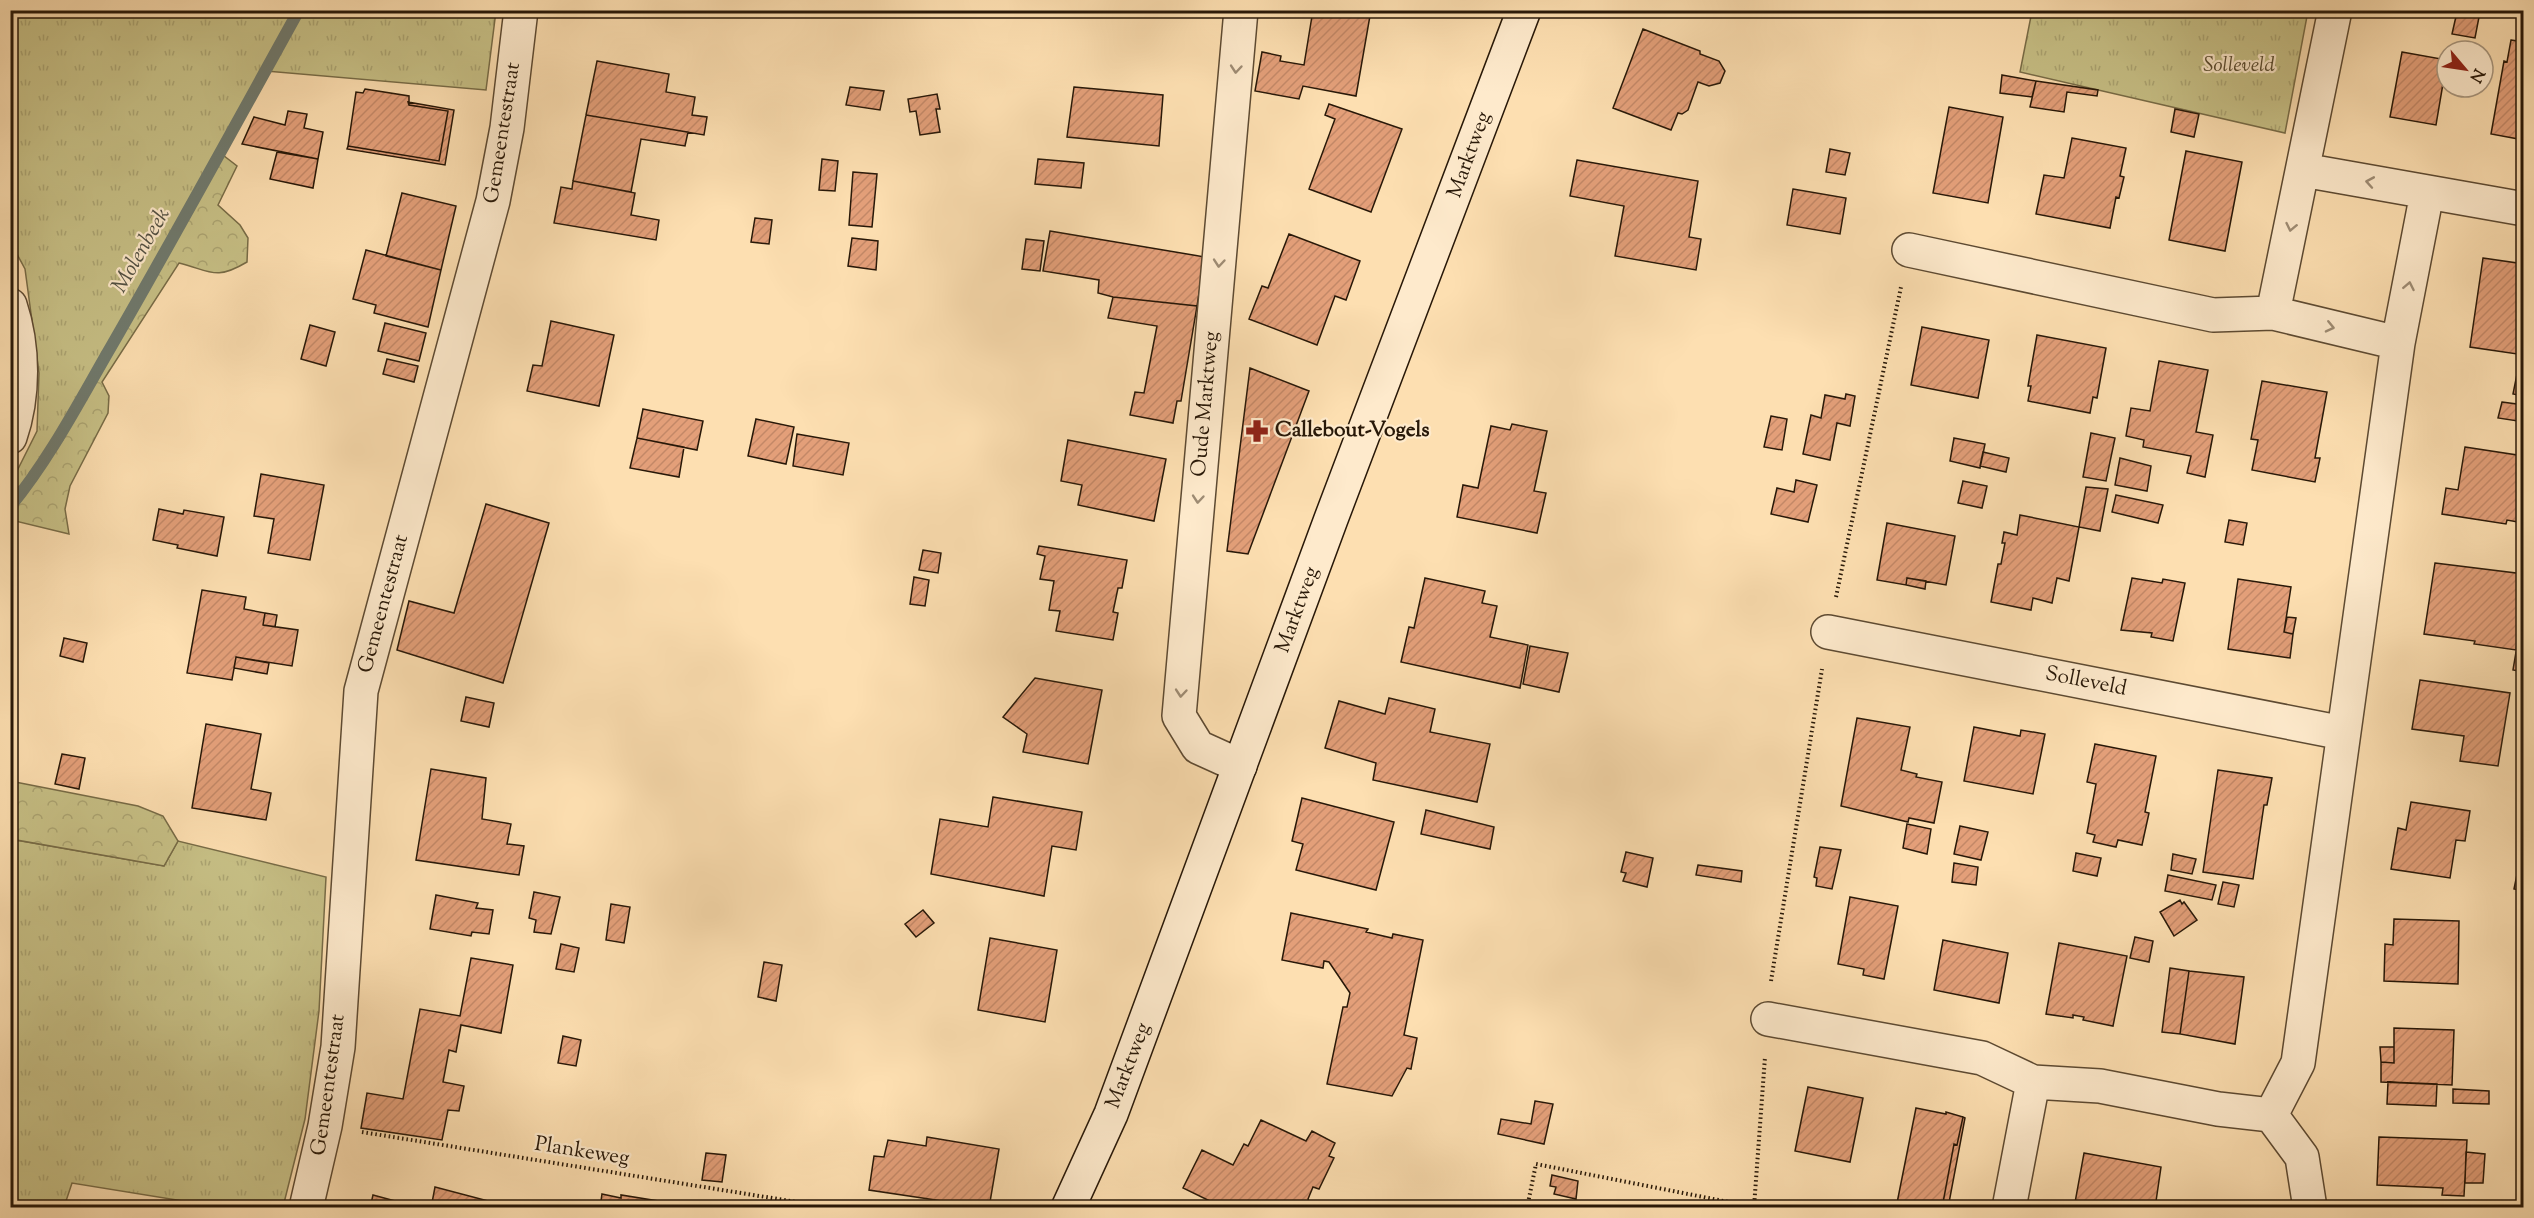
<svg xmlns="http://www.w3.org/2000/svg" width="2534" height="1218" font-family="'Sorts Mill Goudy',serif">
<defs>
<pattern id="grass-tufts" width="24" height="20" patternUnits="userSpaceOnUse" patternTransform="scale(1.5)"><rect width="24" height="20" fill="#c7c086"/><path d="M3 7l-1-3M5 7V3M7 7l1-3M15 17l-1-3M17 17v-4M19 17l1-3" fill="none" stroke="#aba472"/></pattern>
<pattern id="forest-crowns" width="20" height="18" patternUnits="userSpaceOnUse" patternTransform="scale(1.5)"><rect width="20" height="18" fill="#c7c086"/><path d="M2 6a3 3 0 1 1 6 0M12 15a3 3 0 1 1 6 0" fill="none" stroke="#aba472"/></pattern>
<pattern id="building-hatch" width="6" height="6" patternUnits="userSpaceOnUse" patternTransform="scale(1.5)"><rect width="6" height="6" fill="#e39f79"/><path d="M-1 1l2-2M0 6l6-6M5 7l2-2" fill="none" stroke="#c38867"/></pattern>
</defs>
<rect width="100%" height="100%" fill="#fddfb1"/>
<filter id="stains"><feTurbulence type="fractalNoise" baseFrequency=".00333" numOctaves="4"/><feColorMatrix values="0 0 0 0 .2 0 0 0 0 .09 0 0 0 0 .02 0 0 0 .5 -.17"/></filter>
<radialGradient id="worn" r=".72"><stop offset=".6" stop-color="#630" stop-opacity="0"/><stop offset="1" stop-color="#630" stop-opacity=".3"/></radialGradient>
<path fill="url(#grass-tufts)" stroke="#786c47" stroke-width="1.5" d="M11,11H496L486,90L266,71L24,490L11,483L37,431L39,373L25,269L11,243Z
M2032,11H2308L2285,133L2020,72Z
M10,839L164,866L178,841L326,877L319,1011L305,1119L283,1207H220L72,1183L64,1207H11Z"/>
<path fill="url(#forest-crowns)" stroke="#786c47" stroke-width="1.5" d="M219,152L237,166L218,205L240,225L248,238L247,262C215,281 211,271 179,263L102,382L109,396L108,413L70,486L65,509L69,534L11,520V483L25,490Z
M10,781L138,806L163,816L178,841L164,866L11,839Z"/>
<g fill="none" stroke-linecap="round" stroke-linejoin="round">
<path stroke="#707a6e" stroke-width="12" d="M10,507C51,457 80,400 112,345C176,234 237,122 299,10"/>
</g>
<path fill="url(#building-hatch)" stroke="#281808" stroke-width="1.5" d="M1313,10H1371L1356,96L1303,86L1299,99L1255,91L1262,52L1281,56L1280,61L1304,65Z
M2457,12L2479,17L2475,38L2452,34Z
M1643,29L1700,51V54L1719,61L1725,71L1720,83L1709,86L1698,82L1688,110L1682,114L1678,113L1671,130L1613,108Z
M2511,40L2524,42V140L2491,134L2504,61L2507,62Z
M2402,52L2447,60L2436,125L2390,117Z
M597,61L669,74L666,92L695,97L692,115L707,117L704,135L586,115Z
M2002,75L2036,81L2032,97L2000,93Z
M2036,81L2098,90L2097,96L2067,92L2064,112L2030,107Z
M850,87L884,91L880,110L846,105Z
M1074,87L1163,95L1159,146L1067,137Z
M365,89L409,96V105L448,111L439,161L348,146L356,92L363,93Z
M937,94L940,109H936L940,132L920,135L916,111L910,112L908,99Z
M408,102L454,110L445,165L347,149L348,146L439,161L448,111L409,105Z
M1329,104L1402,129L1371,212L1309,189L1335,119L1325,115Z
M1949,107L2003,117L1988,203L1933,193Z
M2175,109L2199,114L2194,137L2171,132Z
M288,111L307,114L304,128L323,132L318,159L242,144L254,117L285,125Z
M586,115L688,132L685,146L641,139L631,192L573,181Z
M2072,138L2126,148L2120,176L2124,177L2119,198L2116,197L2110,228L2036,214L2044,175L2064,178Z
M1830,149L1850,153L1845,175L1826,172Z
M2186,151L2242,162L2225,251L2169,240Z
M277,152L318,159L313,188L270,179Z
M822,159L838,161L835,191L819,190Z
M1038,159L1084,163L1081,188L1035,184Z
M1577,160L1698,181L1689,237L1701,239L1696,270L1615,256L1624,206L1570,196Z
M853,172L877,174L872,227L849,225Z
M573,181L635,193L631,215L659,220L656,240L554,223L561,187L572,189Z
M1793,189L1846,198L1840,234L1787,225Z
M402,193L456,206L441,270L386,256Z
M755,218L772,220L769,244L751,242Z
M1050,231L1205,257L1197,306L1113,297L1098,293L1099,280L1043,271Z
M1289,234L1360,261L1346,300L1335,296L1317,345L1249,319L1262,286L1268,288Z
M852,238L878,241L876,270L848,266Z
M1026,239L1044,241L1040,271L1022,269Z
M366,250L441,270L428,327L374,313L376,305L353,299Z
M2483,258L2524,264V355L2470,347Z
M1113,297L1197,306L1181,401H1177L1173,423L1130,415L1135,392L1144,393L1157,326L1108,318Z
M551,321L614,335L599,406L527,391L533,365L542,366Z
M385,323L426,333L419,361L378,351Z
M310,325L335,332L326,366L301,359Z
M1922,327L1989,340L1978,398L1911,385Z
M2037,335L2106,348L2097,398L2093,397L2090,413L2028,401L2031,386H2028Z
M387,359L418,366L414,382L383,374Z
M2159,361L2208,370L2196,432L2213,435L2205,477L2187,473L2191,456L2143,447L2144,440L2126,436L2131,408L2150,411Z
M1250,368L1309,391L1248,554L1227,551Z
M2517,374L2524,375V396L2513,394Z
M2262,381L2327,392L2315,458H2320L2315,482L2252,470L2258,440L2251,439Z
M1846,394L1855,396L1850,426L1837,423L1830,460L1803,454L1811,415L1821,418L1825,395L1845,399Z
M2502,402L2524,405V422L2498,418Z
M643,409L703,421L697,450L637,438Z
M1771,416L1787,419L1782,450L1764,447Z
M756,419L794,427L786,464L748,456Z
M1512,424L1547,431L1534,491L1546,493L1537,533L1457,517L1463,485L1478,488L1491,426L1510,430Z
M2091,433L2115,438L2106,481L2083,477Z
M797,434L849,443L843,475L793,466Z
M637,438L684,447L679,477L630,468Z
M1954,438L1985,444L1980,468L1950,461Z
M1068,440L1166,459L1154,521L1078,505L1082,485L1061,481Z
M2465,447L2517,455V457L2524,458V523L2507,520L2506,524L2442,514L2446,488L2458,490Z
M1983,452L2009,458L2006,472L1980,466Z
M2120,458L2151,466L2147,491L2115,485Z
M261,474L324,485L310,560L268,553L274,519L254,516Z
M1796,480L1817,485L1808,522L1771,514L1777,488L1794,492Z
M1963,481L1987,486L1982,508L1958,503Z
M2086,487L2108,489L2100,531L2079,527Z
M2116,495L2163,505L2158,523L2112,512Z
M486,504L549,523L503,683L397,650L409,601L454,613Z
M159,509L183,514L184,510L224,517L217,556L177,548L178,545L153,540Z
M2020,515L2079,527L2069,581L2057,578L2052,603L2033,598L2031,610L1991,602L1998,564H2001L2005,543H2002L2004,532L2017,535Z
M2229,520L2247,523L2243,545L2225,542Z
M1887,523L1955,536L1946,585L1907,578L1906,585L1877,580Z
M1039,546L1127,560L1122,588H1118L1113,612L1118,613L1113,640L1056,631L1060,611L1049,610L1054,581L1040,579L1045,556L1037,554Z
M923,550L941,553L938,573L919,570Z
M2435,563L2524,574V597L2516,650L2474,644L2475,641L2424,634Z
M914,577L929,580L925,606L910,604Z
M1425,578L1485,591L1482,603L1497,606L1490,637L1528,645L1520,688L1401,662L1409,627L1414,628Z
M1907,578L1926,581L1925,589L1906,585Z
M2132,578L2162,583L2163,579L2185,583L2173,641L2151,637L2152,633L2121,630Z
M2238,579L2291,587L2284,632L2293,634L2290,658L2228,649Z
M202,590L246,597L244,609L265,613L263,625L298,630L292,666L236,657L232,680L187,673Z
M265,613L277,615L275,627L263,625Z
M2287,617L2296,618L2293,634L2284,632Z
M64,638L87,643L83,662L60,656Z
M1530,646L1568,653L1559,692L1523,684Z
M2516,652L2524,653V672L2513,670Z
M236,657L269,663L267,674L234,668Z
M1035,678L1102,690L1088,764L1023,752L1027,734L1003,717Z
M2420,680L2510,693L2498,766L2460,761L2464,736L2412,729Z
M466,697L494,703L489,727L461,721Z
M1389,698L1435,709L1430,732L1490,744L1477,802L1373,780L1376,763L1325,748L1339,701L1385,714Z
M1857,718L1910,727L1901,770L1917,774L1916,777L1942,782L1934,823L1909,818L1908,822L1841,806Z
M206,724L261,734L251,789L271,793L266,820L192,808Z
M1974,727L2020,736L2021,730L2045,734L2033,794L1964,781Z
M2095,744L2156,756L2145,812L2149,813L2142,845L2118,840L2116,847L2093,842L2095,835L2087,833L2096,784L2087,782Z
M62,754L85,758L79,789L55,784Z
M431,769L486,778L482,819L511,824L507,844L524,846L519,875L416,860Z
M2218,770L2272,778L2267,805H2264L2253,879L2203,872Z
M993,797L1082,812L1076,850L1052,846L1044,896L931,874L940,819L988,827Z
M1302,798L1394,822L1376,890L1296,870L1303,844L1292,841Z
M2411,802L2470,811L2465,841L2456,840L2450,878L2391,869L2398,828L2406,830Z
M1426,810L1494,827L1490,849L1421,834Z
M1907,824L1931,829L1927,854L1903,848Z
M1960,826L1988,832L1981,860L1954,854Z
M1820,847L1841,850L1832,889L1816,886L1817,878L1814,877Z
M1626,852L1653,858L1647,887L1623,881L1626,873L1621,872Z
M2076,853L2101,858L2097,876L2073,871Z
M2173,854L2196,859L2192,874L2171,870Z
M1954,863L1978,867L1976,885L1952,882Z
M1698,865L1742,871L1741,882L1696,875Z
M2519,865L2524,866V891L2514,889Z
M2168,875L2216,885L2212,900L2165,891Z
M2223,882L2239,885L2234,907L2218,904Z
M534,892L560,897L551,934L534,932L536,920L529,918Z
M436,895L478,903L476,908L493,910L489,934L472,932L471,936L430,929Z
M1850,897L1898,906L1884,979L1863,975L1864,969L1838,964Z
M2180,900L2182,904L2184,902L2197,920L2174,936L2160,912Z
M611,904L630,907L624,943L606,940Z
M923,910L934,923L916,937L905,924Z
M1291,913L1368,929L1366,932L1392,938L1393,934L1423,940L1404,1035L1417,1038L1411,1069L1407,1068L1392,1096L1327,1084L1343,1007H1347L1350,993L1329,962L1324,961L1323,968L1282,960Z
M2394,919L2459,921L2458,984L2384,981L2385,944L2393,945Z
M2135,937L2153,941L2149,962L2130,958Z
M990,938L1057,950L1045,1022L978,1010Z
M1943,940L2008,953L1999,1003L1934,990Z
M2059,943L2127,956L2113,1026L2083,1020L2084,1017L2073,1015V1018L2046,1014Z
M561,944L579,948L574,972L556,969Z
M471,958L513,965L501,1033L461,1025L456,1052L449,1050L443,1082L464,1086L459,1111L448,1110L442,1140L361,1128L367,1093L403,1099L420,1009L460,1016Z
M764,962L782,965L776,1001L758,997Z
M2170,968L2189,971L2180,1034L2162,1032Z
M2189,971L2244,977L2235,1044L2180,1034Z
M2394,1028L2454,1030L2452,1085L2381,1082V1062L2394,1063Z
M563,1036L581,1040L576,1066L558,1063Z
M2380,1047H2394V1063L2381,1062Z
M2388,1082L2437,1084L2436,1106L2387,1104Z
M1808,1087L1863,1098L1850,1162L1795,1151Z
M2453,1089L2489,1091V1104L2453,1103Z
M1535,1101L1553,1104L1544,1144L1498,1134L1501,1119L1531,1124Z
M1916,1108L1946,1114V1112L1963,1117L1957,1145L1954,1144L1942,1208H1925L1897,1203Z
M1963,1117L1965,1118L1948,1208H1942L1954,1144L1957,1145Z
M1261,1120L1306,1141L1312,1131L1335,1143L1329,1156L1334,1158L1319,1189L1313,1187L1308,1199L1309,1202L1320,1208H1234L1222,1202L1220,1206L1183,1188L1202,1150L1233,1165L1244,1144L1248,1146Z
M927,1137L999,1149L989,1208L869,1190L874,1156L884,1157L888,1140L926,1146Z
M2379,1137L2467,1140L2464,1196L2442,1195L2443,1188L2377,1185Z
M2466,1152L2485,1154L2483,1183H2465Z
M706,1153L726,1155L722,1182L702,1180Z
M2084,1153L2161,1167L2155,1208H2074Z
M1552,1175L1578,1181L1576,1199L1554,1194L1556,1187L1550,1186Z
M435,1187L515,1208H431Z
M602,1194L621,1198V1195L702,1208H600Z
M373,1195L421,1208H370Z"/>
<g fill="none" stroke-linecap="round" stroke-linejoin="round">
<g stroke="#5d4a32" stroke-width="36">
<path id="street" d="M2303,170L2524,209
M1909,250L2213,315L2273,313L2398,343
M10,305C24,347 24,396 10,437
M2273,313L2335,10
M1828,632L2343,733
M1240,766L1198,747L1179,716L1241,10
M1768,1019L1982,1058L2033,1082
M2271,1115L2302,1157L2310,1208
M306,1208L325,1126L338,1047L361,691L493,201L507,128L521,10
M2009,1208L2033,1082L2100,1086L2218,1109L2271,1115L2298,1063L2398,343L2427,193"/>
</g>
<g stroke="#281808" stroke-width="36">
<path id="secondary" d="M1068,1208L1111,1114L1331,519L1524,10"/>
</g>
<path stroke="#281808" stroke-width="4" stroke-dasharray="1.5 3" stroke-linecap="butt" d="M1836,597L1901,287
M1771,981L1822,669
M362,1132L834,1208
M1527,1208L1536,1164L1754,1207L1765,1057"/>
<use href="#street" stroke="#feeacc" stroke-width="33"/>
<use href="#secondary" stroke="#feeacc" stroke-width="33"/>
</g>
<defs><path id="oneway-chevron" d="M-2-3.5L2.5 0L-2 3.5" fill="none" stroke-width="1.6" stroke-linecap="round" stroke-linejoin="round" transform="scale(1.5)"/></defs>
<g stroke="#9e8c74">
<use href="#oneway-chevron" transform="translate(1236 69) rotate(95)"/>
<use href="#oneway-chevron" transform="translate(2370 182) rotate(-170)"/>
<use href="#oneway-chevron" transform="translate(2291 227) rotate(102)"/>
<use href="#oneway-chevron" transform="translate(1219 263) rotate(95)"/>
<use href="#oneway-chevron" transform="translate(2409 286) rotate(-79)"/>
<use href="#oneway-chevron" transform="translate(2330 327) rotate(13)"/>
<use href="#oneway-chevron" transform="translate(1198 499) rotate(95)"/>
<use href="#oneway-chevron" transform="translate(1181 693) rotate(95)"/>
</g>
<defs>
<g id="pharmacy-bare" transform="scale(1.8)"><path d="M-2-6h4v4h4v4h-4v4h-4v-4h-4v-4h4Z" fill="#8f2418" stroke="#feeacc" stroke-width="2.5" paint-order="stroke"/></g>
</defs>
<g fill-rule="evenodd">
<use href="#pharmacy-bare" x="1257" y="431"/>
</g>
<g text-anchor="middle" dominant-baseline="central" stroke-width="4.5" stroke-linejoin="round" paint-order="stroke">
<g font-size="21" font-style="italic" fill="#584a2e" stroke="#feeacc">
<text x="2239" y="66">Solleveld</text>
</g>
<g font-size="21" fill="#281808" stroke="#feeacc">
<text transform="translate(503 133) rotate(-81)">Gemeentestraat</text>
<text transform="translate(1470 155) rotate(-70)">Marktweg</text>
<text transform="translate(1206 404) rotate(-85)">Oude Marktweg</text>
<text transform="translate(384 604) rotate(-75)">Gemeentestraat</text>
<text transform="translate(1298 610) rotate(-70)">Marktweg</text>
<text transform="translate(2086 682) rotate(11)">Solleveld</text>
<text transform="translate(1129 1066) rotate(-69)">Marktweg</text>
<text transform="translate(329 1085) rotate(-82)">Gemeentestraat</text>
<text transform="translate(582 1152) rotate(9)">Plankeweg</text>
</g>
<g font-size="21" font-weight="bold" fill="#281808" stroke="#feeacc" text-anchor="start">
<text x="1275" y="431">Callebout-Vogels</text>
</g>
<g font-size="22" font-style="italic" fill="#525144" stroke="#feeacc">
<text transform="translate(142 251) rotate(-60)">Molenbeek</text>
</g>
</g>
<rect width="2534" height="1218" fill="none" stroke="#fddfb1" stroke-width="36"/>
<rect x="12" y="12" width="2510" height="1194" fill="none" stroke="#281808" stroke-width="3"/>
<rect x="18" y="18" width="2498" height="1182" fill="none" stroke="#281808" stroke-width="1.5"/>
<g transform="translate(2465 69) rotate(119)"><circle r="28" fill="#feeacc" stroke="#a8967e" stroke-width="1.5"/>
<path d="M0-4.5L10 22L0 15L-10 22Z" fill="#8f2418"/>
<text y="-9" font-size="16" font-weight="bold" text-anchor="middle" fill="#281808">N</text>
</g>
<rect width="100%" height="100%" filter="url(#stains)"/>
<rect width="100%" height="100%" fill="url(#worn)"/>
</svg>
